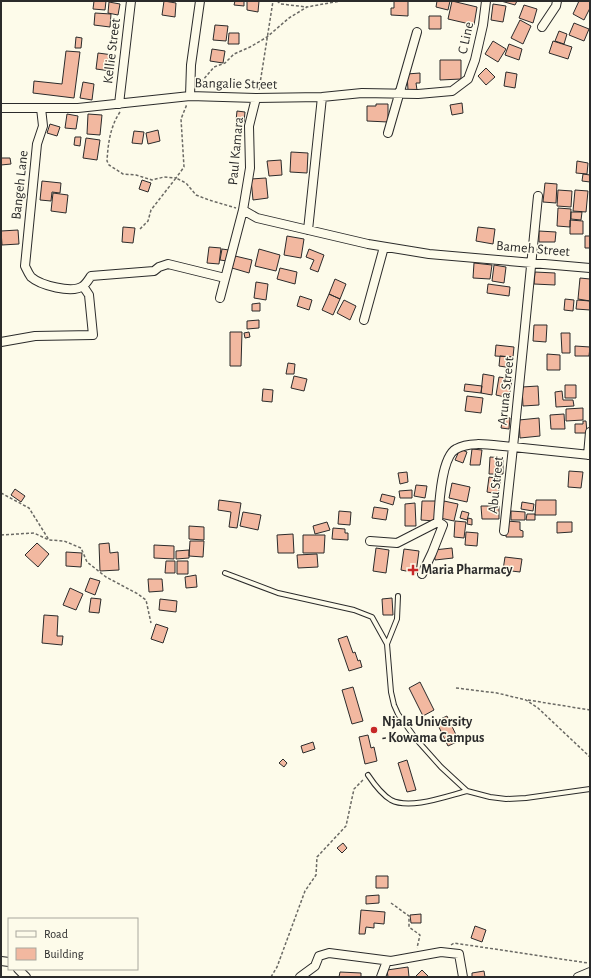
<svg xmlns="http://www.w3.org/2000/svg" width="591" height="978" font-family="'Alegreya Sans',sans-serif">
<rect width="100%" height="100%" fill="#fdfbea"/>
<path fill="#f2b8a0" stroke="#2b2b2b" d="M94,1H106L105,10L93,9Z
M164,1L176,3L175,17L162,15Z
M235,1H244V6L234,5Z
M247,1H259L258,12L247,10Z
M394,1H408V16L391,15V8H394Z
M437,1H450L448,10L436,7Z
M452,1L477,7L474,25L448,19Z
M501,1H517L515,5Z
M579,1H587L590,2V8L584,20L573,14Z
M109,2L120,4L118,15L108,13Z
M493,4L506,6L503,22L491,20Z
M524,5L537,9L533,23L519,18Z
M95,13L111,14L110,27L94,25Z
M429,16H441V29H429Z
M520,20L531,26L523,44L511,38Z
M574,23L589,29L584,41L569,35Z
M215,25L228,26L226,41L213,40Z
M559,31L567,34L564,44L555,41Z
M229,33H239V44H228Z
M76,37L82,38L81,48H75Z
M493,41L506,49L498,62L485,54Z
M553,41L572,47L568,59L549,53Z
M509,44L522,49L519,60L505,55Z
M212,49L225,51L223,63L210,61Z
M66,51L80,52L74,98L33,93L34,81L62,84Z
M98,53L113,55L111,71L96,69Z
M440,60H461V79L440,80Z
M486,68L495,77L486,85L478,76Z
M506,72L517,74L515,88L504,86Z
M420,73V83H416L417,90H408L407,74Z
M83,82L94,84L92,100L80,98Z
M462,103L463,113L452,115L450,105Z
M376,104H388V122L367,121V106H376Z
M237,111L245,112L244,122L236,121Z
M67,114L78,116L76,129L65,128Z
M88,114L102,115L100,135L87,134Z
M50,124L60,127L57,136L47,133Z
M158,130L160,141L148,144L146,133Z
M134,131L144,132L142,144L132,143Z
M75,137H81L80,146L74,145Z
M86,138L100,140L97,160L83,158Z
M291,152L308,153L307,173L290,172Z
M1,158H10L11,164L1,165Z
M281,160L282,175L269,176L267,161Z
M577,161L588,163L587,174L576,173Z
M583,174L590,175V182L582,181Z
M266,178L268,198L253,200L251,179Z
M142,180L151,183L148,192L139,189Z
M42,181L61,183L60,193L52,192L51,201L40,200Z
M545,183L557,184L556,203L543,202Z
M558,190L572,191L571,207L557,206Z
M575,190L588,191L586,212L573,211Z
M53,193L68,195L66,213L51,211Z
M558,208L571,209L570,227L557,226Z
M571,212H582L581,220L571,219Z
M570,220L583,221V234H570Z
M123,227L135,228L133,243L122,242Z
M478,227L495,229L493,244L476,241Z
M18,230L19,244L2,245L1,231Z
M539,231L556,232L555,242H539Z
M287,236L304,239L301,258L284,255Z
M585,236H590V248H585Z
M209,247L221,248L219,264L207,263Z
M222,249L229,250L227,261L220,260Z
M259,249L280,255L276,271L255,266Z
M309,249L324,255L318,272L310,269L314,260L306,257Z
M235,256L252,260L249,273L232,268Z
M474,263L492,265L490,279L473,278Z
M494,265L506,267L504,283L492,281Z
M280,268L297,272L295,284L277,279Z
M535,272L555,273V285L534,284Z
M580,278L590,279V301L578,299Z
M335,279L346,284L340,299L329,294Z
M256,282L268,284L266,300L254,298Z
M488,284L510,287L509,296L487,293Z
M329,294L340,299L333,315L322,310Z
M300,296L312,300L309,310L297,306Z
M565,299L574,300L573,311L564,310Z
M344,300L356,306L350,320L337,313Z
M577,300L590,301V310L576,309Z
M260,303V311H252V304Z
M259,320V328L247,329V321Z
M534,325H547L546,342L533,341Z
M230,332H242L241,366H230Z
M249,332L250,337L245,338L244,333Z
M561,333H570V353H562Z
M496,345L514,347L513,357L495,356Z
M575,346L590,347L589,356H575Z
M547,354L560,355V370H547Z
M500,356L513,357L512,368L499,366Z
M288,363L295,364L294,374H286Z
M483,374L494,376L492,395L481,393Z
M294,376L307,379L304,391L291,388Z
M499,377L512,379L509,398L496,395Z
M465,384L482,386L481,393L464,391Z
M565,385H576V398H565Z
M538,386L539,405L523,406L522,387Z
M263,389L273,390L272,402L262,401Z
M562,391L563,400H573L574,406L556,407L555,392Z
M467,396L483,398L481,413L465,411Z
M583,408V420L566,421V409Z
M564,414L565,429H551L550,415Z
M503,417L510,418L509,429L501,428Z
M539,418L540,436L520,438L519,420Z
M583,421H586L587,433H575V424H583Z
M460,449L467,452L463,463L455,460Z
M472,449L482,450L480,465H470Z
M490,457L503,458V474H489Z
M569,471L583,472L581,488L568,487Z
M407,472L408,482L400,484L398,473Z
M489,477L501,479L498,494L487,492Z
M452,483L470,487L467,502L449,498Z
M416,485L427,486L425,498L414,496Z
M15,489L25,496L21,502L11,495Z
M412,490V498H400L399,491Z
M382,494L395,497L393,505L380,501Z
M219,500L241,503L237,528L229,527L231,512L218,510Z
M536,500H556V515H535Z
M422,501H436L435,521L421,520Z
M444,501L458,504L454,521L440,518Z
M522,502L534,504L533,511L521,509Z
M415,503L416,526H405V504Z
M481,506H499V519H482Z
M374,507L388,509L386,520L372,518Z
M339,511L351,512L350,525L338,524Z
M462,511L469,513L467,520L460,518Z
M511,511L525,512V520H511Z
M243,512L261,515L258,530L240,526Z
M527,514H535V520H526Z
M468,518L472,519V525L467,524Z
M455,521L466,522L464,538L454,537Z
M506,521L520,522V530L523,531V537H506Z
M327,522L330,530L315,534L313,526Z
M557,522H572V532L557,533Z
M189,526L204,527V540L189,539Z
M333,528L345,529V533H348V540L332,539Z
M466,532L478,533L477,546L465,545Z
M293,534L294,553H278L277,535Z
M303,535H325L324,553H303Z
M190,541H204L203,557L189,556Z
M37,543L49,554L38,567L25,555Z
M109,543L110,553L118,552L119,570L100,571L99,544Z
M154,545L174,546V559L154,558Z
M376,548L389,550L386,573L373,571Z
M452,548L453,558L435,560L434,550Z
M404,549L419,551L416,573L401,570Z
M189,550V558L176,559V551Z
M66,552L82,553L81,567L66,566Z
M317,554L318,567L298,568L297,555Z
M505,557L522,559L520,572L503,570Z
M166,561H175V573H165Z
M177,561H188V574H177Z
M196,575L197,587L186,588L185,577Z
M90,578L100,581L95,595L85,591Z
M148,579H162L163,591L149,592Z
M70,588L83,594L76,610L63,605Z
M91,598L101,599L99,613L89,612Z
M392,598L393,615H383L382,599Z
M160,599L177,601L176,612L159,610Z
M44,615L58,616L57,636H63L62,645L42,643Z
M156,624L168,628L163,643L151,639Z
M347,636L353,653L355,652L358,661L360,660L362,667L349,671L338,639Z
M420,682L434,710L423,716L409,688Z
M353,687L363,721L352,724L342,690Z
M447,716L459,741L448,746L436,721Z
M368,735L371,748L374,747L377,761L365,764L359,737Z
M313,742L315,749L303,753L301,746Z
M283,759L287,763L284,767L279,763Z
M407,760L416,790L407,792L398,763Z
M343,843L347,848L342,853L337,848Z
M376,876H388V888H376Z
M379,895V903L366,904V896Z
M361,910L385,912L384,924L374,923V928L366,927L365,934H359Z
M421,914V923H411L410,915Z
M475,926L486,930L482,942L471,938Z
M408,967L409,977H388L387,970Z
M422,970L429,977H415Z
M484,971L485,977H472V973Z
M340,972L361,973V977H339Z"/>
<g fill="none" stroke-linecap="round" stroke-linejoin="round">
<g stroke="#2b2b2b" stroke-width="6">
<path id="service" d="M225,573L278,593L354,610L372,617L387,644L391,692L394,705L398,714L416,739L441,767L467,791L490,797L506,799L526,798L590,789
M387,644L397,619L398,596
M368,775C374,784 381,794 391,800C410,810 447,796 467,791"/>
</g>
<g stroke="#2b2b2b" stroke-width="10">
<path id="minor" d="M542,27L556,6L557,1
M190,96L191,65L200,1
M119,104L131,1
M1,108H78L190,96L256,98L322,97L362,93L418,94L452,91L468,79L475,60L483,25L486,1
M41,108L43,126L37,144L25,266C27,270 28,273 31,277C40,285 72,294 83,286C86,284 89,279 91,276L154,271L159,267L168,264L225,278
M388,133L417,32
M243,210L257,218L368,244L429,254L590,268
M308,230L322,97
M220,298L243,210L250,168L249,126L256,98
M364,320L384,247
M1,342L35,336L93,335L89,295L83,286
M588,455L590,432
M504,531L513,447L590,455
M370,541L397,543L438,522
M422,574L432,553L443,525L438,522C439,506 441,457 456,449C471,440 496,446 513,447L538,196
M1,961L9,962
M18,969L26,977
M300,977L315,966L319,956L329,953L391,961L441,952L459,954L463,977
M381,977L387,961
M578,977L590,972"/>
</g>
<path stroke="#6a6964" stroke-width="1.5" stroke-dasharray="3 2" stroke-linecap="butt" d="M277,1L281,4L307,7
M198,86L214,67L225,63L234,54L250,47L267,37L289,18L307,7L340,1
M259,90L273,1
M120,112C110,127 108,144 107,161L109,165L123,174L136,175L152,180L164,177L176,178L184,167L181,119L187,104
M140,229L148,221L151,210L176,178L186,183L196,195L209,200L236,208
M1,493L29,508L49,540
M1,535L34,533L49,540L64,541L81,548L87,562L106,577L138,594L146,600L151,623
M456,688L497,693L526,700L538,708L590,757
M528,700L590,710
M391,903L409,916V927L420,935L417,948
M451,945L454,943L588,963
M271,977L277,967L305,891L316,875L317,857L346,826L354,789L364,779"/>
<use href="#service" stroke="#fdfbea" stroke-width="4"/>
<use href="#minor" stroke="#fdfbea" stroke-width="8"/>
</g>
<g fill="#c62828" stroke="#fdfbea" stroke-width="1.5">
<path d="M411 564h4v4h4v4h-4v4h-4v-4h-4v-4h4z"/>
<circle cx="374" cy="730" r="4"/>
</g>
<g text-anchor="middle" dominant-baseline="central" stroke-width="3" stroke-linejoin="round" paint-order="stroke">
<g font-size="14" fill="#2b2b2b" stroke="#fdfbea">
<text transform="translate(466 38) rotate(-78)">C Line</text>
<text transform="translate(112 51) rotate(-83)">Kellie Street</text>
<text transform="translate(236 84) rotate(1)">Bangalie Street</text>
<text transform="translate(236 151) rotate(-85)">Paul Kamara</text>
<text transform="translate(20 185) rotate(-84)">Bangeh Lane</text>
<text transform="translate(533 249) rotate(5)">Bameh Street</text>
<text transform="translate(506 391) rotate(-84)">Aruna Street</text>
<text transform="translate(496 485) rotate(-84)">Abu Street</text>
</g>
<g font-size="14" font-weight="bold" fill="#2b2b2b" stroke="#fdfbea" text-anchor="start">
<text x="421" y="570">Maria Pharmacy</text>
<text x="382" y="722">Njala University<tspan x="382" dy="16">- Kowama Campus</tspan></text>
</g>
</g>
<rect width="591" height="978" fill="none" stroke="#2b2b2b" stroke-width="4"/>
<rect x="8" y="918" width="130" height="52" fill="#fdfbea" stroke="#a9a89e"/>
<rect x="16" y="931" width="20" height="6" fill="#fdfbea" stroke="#a9a89e"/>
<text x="44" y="938" font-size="12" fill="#2b2b2b">Road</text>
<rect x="16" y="948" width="20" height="12" fill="#f2b8a0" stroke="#a9a89e"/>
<text x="44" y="958" font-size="12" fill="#2b2b2b">Building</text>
</svg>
